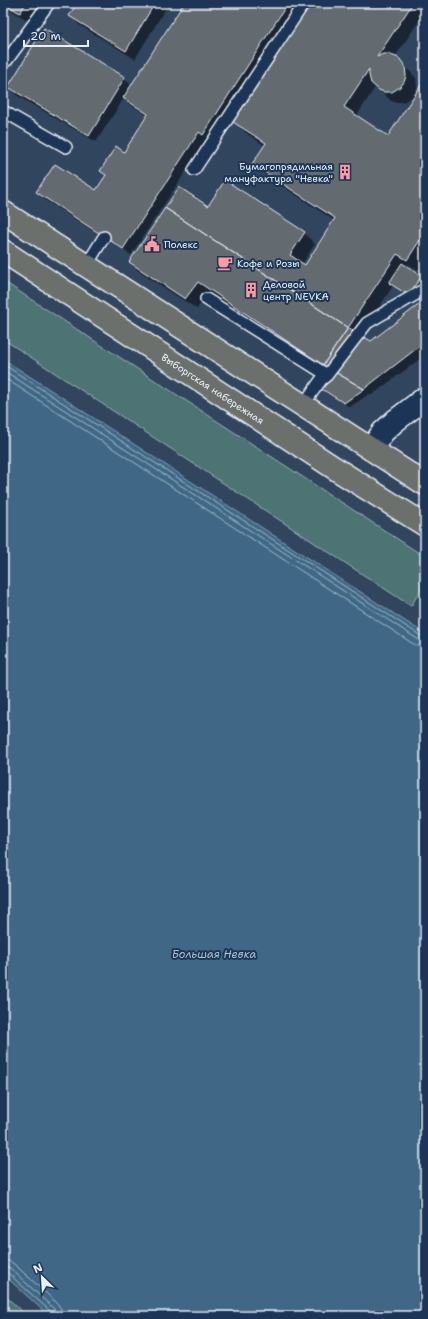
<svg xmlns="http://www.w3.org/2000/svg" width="428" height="1319" font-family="'Shantell Sans',sans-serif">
<rect width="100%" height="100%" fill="#32455e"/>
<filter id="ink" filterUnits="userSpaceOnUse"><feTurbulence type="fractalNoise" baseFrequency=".025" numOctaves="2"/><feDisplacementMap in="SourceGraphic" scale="8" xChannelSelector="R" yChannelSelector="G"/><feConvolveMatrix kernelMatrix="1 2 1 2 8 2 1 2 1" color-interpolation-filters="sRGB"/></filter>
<g filter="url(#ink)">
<path fill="#4e7375" stroke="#9bb2b6" d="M3,281L425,557V583L411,606L3,339Z
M3,1294L27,1316H12L3,1307Z"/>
<path fill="#3f6886" stroke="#839fb4" d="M3,359L425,634V1316H49L3,1274Z"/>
<path fill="#0007" d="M3,3H40L30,22L3,5Z
M78,3H169L135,59L79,25L71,16Z
M186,3H425V12L395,57L398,59L416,78L417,88L415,93L411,98L403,102H396L391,101L376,86L356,117L388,138L425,81V260L418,270L408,264L406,267L423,279L410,296L393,286L360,336L371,342L425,301V355L372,395L369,394L350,407L326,393L321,388L334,374L209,293L197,309L141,273L130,262L208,207L304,233L315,244L302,264L305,266L335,221L264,174L253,164L265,146L246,133L235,122L274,62L267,54L211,141L207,139L131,255L45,200L37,192H97L107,176L101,171L124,153L148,116L131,105L124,98L96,142L16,95L9,87L124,78L132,86Z"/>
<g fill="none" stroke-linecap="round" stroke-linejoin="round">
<path stroke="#a4baca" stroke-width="1" d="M3,364L421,636L425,637
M3,370L419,640L425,642
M3,377L415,645L425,648
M3,1260L9,1261L14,1264L57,1303L61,1309L62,1316
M3,1266L10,1268L53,1308L56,1311V1316
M3,1271L7,1272L50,1311L51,1316"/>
</g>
<path fill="#646a6f" stroke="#e8f1f8" d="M3,3H26L20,13Z
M77,3H155L126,51L69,16Z
M184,3H288L203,135L199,132L123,249L36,192L55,164L96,190L106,175L100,171L116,146L124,152L148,114L123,98Z
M303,3H413L377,57L383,54H388L399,58L405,66L406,76L404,82L400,87L392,92H384L379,90L371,83L369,75V69L344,107L388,136L425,79V235L424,234L407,260L397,254L348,328L165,208L179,187L208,206L225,180L305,232L290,255L305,265L335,218L252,164L266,143L233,122L273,61L267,55Z
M44,28L125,77L89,136L8,87Z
M165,208L348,328L323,365L198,282L185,299L129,262Z
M402,263L422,276L408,295L389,283Z
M425,300V342L364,389L323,365L348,328L371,341Z
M335,372L364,389L344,403L320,388Z"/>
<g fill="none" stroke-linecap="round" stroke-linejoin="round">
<g stroke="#e8f1f8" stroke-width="14">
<path id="service" d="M7,60L49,3
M3,111L66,147
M194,170L304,3
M86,266L104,237
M206,299L327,375L321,380L303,405
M327,375L367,323L425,289"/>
</g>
<g stroke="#e8f1f8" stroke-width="25">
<path id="tertiary" d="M371,449L383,432L395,421L425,398"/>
</g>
<g stroke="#e8f1f8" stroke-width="25">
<g id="primary">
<path d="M3,212L425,484"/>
<path id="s1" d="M3,251L339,471L425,525"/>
</g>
</g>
<use href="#service" stroke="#1d3557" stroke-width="11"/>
<use href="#tertiary" stroke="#1d3557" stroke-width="22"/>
<use href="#primary" stroke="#6c706d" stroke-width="22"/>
</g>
</g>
<defs>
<g id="building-bare" transform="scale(1.2)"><path d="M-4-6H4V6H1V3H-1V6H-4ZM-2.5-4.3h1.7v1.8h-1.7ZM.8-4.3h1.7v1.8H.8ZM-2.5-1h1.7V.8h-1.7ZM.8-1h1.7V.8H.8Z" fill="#ff9aa2" stroke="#1d3557" stroke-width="2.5" paint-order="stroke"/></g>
<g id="civic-bare" transform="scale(1.2)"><path d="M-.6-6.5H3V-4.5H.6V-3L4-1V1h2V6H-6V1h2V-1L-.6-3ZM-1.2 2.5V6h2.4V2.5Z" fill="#ff9aa2" stroke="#1d3557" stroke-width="2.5" paint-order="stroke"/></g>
<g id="cafe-bare" transform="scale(1.2)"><path d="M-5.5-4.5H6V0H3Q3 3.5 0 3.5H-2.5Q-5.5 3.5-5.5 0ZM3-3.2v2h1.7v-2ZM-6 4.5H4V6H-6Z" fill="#ff9aa2" stroke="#1d3557" stroke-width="2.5" paint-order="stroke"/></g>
</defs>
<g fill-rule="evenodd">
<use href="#building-bare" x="345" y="172"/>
<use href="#civic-bare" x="152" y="244"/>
<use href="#cafe-bare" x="225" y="263"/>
<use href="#building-bare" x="251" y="290"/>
</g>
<g text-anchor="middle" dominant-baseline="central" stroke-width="4" stroke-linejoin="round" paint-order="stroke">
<g font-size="10" fill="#e8f1f8" stroke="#1d3557" text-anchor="start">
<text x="333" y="166" text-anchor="end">Бумагопрядильная<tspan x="333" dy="12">мануфактура "Невка"</tspan></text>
<text x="164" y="244">Полекс</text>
<text x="237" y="263">Кофе и Розы</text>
<text x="263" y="284">Деловой<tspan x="263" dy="12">центр NEVKA</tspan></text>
</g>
<g font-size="10" fill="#e8f1f8" stroke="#1d3557">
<text stroke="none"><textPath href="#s1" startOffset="251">Выборгская набережная</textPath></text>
</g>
<g font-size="11" font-style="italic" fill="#adc1d0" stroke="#1d3557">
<text x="214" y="954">Большая Невка</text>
</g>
</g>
<rect width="428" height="1319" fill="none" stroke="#1d3557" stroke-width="16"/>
<rect x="8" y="8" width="412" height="1303" fill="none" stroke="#e8f1f8" stroke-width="1.5" filter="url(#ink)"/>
<g transform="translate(42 1277) rotate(335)" stroke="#1d3557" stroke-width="3" paint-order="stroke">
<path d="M0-3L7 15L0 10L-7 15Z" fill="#e8f1f8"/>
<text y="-6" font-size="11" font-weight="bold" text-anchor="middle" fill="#e8f1f8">N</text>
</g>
<path d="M24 40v6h64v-6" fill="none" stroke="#e8f1f8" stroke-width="2"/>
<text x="30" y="40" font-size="12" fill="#e8f1f8" stroke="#1d3557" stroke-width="3" paint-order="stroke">20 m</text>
</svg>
